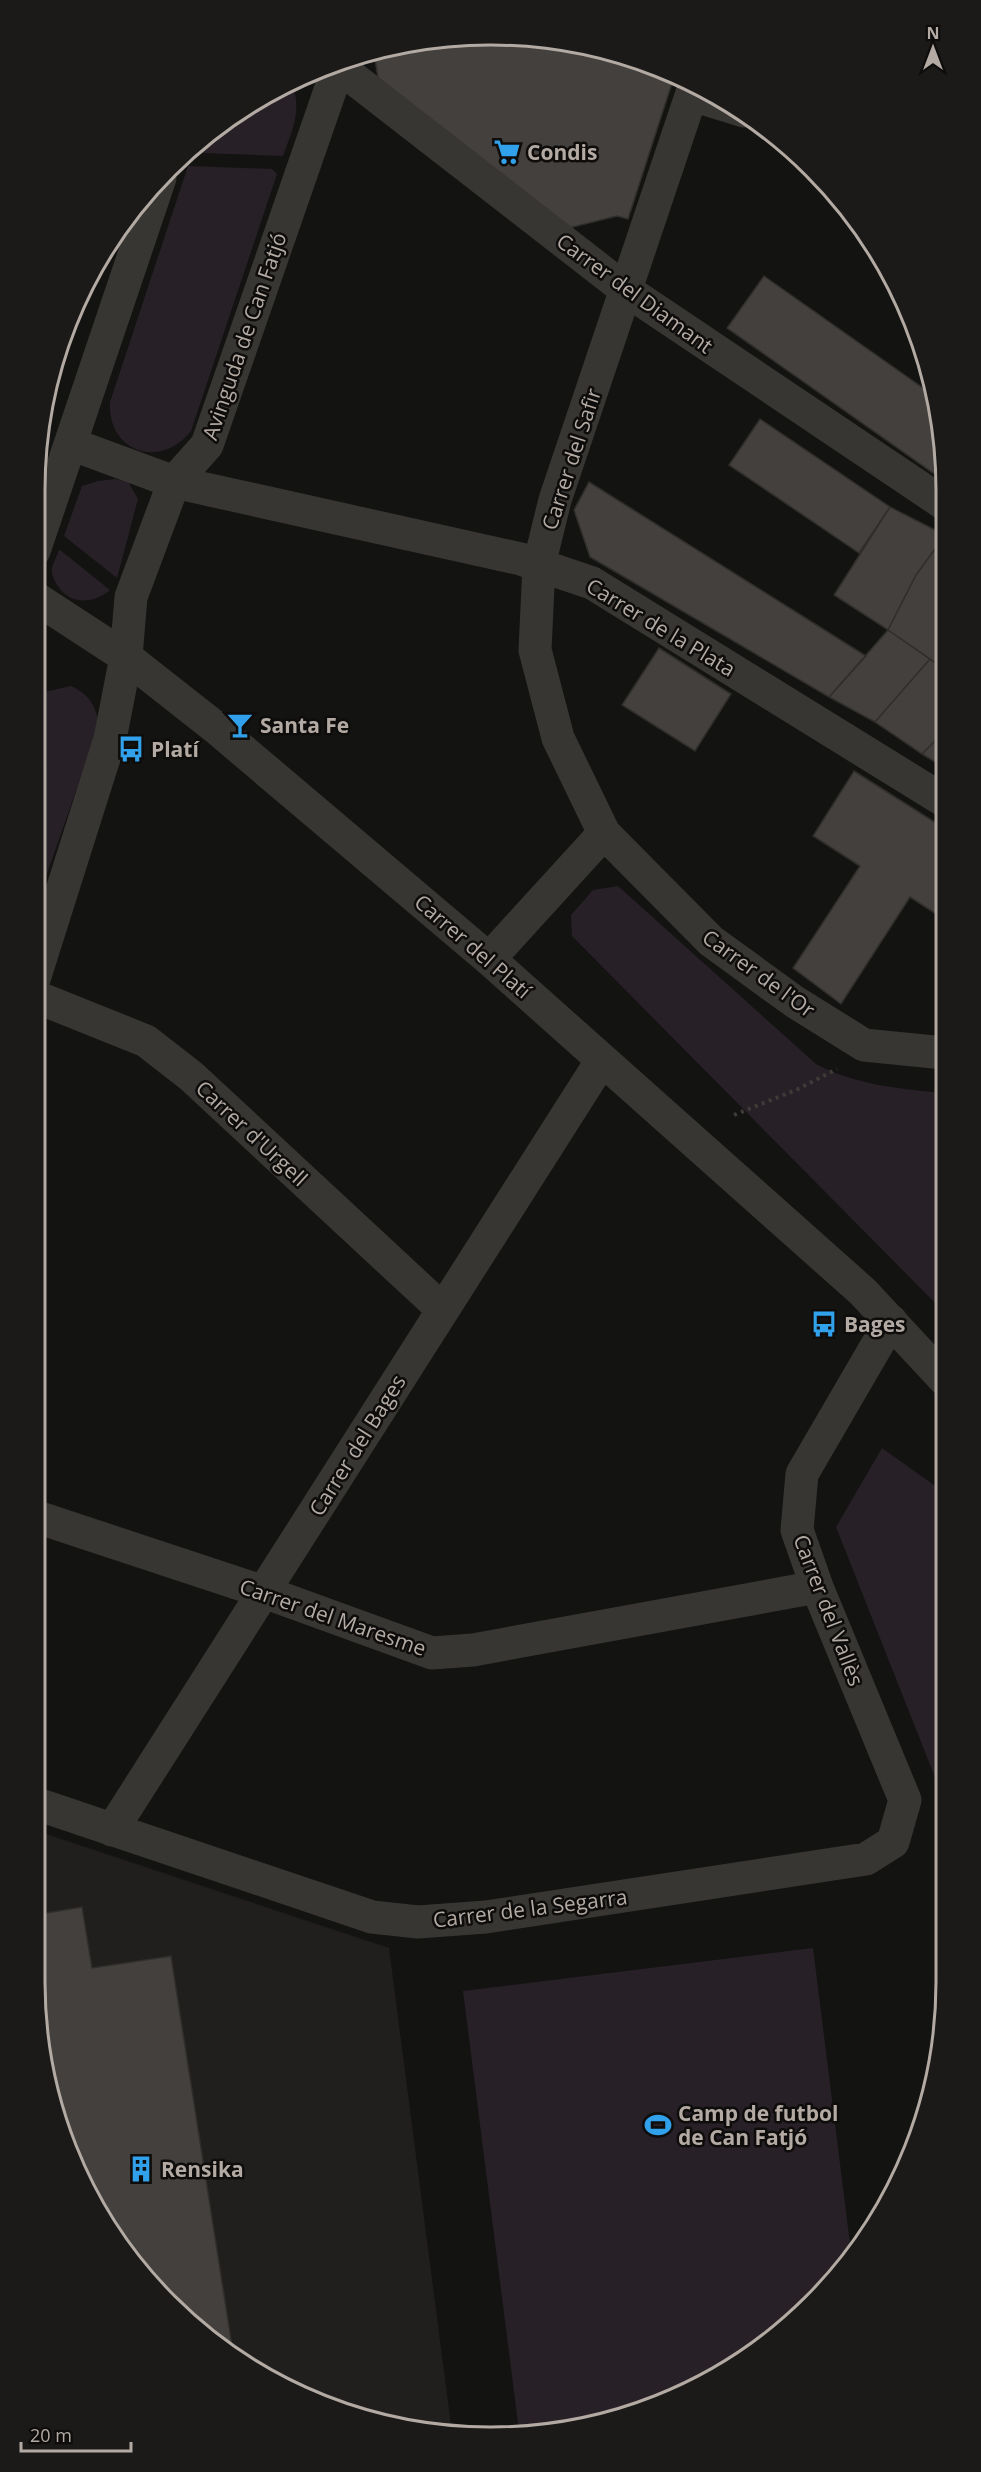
<svg xmlns="http://www.w3.org/2000/svg" width="981" height="2472" font-family="'Open Sans',sans-serif">
<rect width="100%" height="100%" fill="#131311"/>
<path fill="#201f1d" d="M34,1830L389,1948L452,2433L431,2434L344,2413L263,2377L147,2282L95,2209L59,2128L35,1982Z"/>
<path fill="#272027" d="M290,81C304,107 292,130 283,156L204,153L194,148L213,129Z
M188,166L272,169L277,174L191,431C161,470 107,452 110,402Z
M115,479L128,482L138,499L117,578L64,536L82,486L98,481Z
M59,550H60L110,590C102,597 89,602 78,600C65,598 51,582 52,568C53,563 57,556 59,550Z
M71,686C89,694 96,706 99,725L35,908V694Z
M618,886L816,1064C855,1085 901,1089 944,1093L945,1313L572,936L571,915L593,890Z
M882,1448L945,1493L946,1805L836,1527Z
M813,1948L852,2260L744,2361L665,2403L580,2429L519,2431L463,1991Z"/>
<path fill="#43403d" stroke="#2f2e2b" stroke-width="1.5" d="M460,36L531,38L554,45L556,40L637,59L674,77L628,219L617,216L569,228L379,83L374,54L376,50Z
M764,276L933,395L943,431V480L727,328Z
M760,419L890,507L859,553L729,465Z
M589,482L866,656L829,697L590,557L574,510Z
M890,507L943,534V538L916,575L888,630L834,595Z
M943,538V668L888,630L916,575Z
M888,630L930,659L875,722L829,697Z
M659,648L731,694L695,751L622,705Z
M930,659L943,668V733L922,754L875,722Z
M943,733V767L922,754Z
M854,771L944,828V919L910,897L841,1004L793,968L860,866L813,836Z
M82,1907L92,1968L171,1956L233,2352L147,2282L95,2209L59,2128L34,1982V1915Z"/>
<g fill="none" stroke-linecap="round" stroke-linejoin="round">
<path stroke="#3f3b39" stroke-width="4" stroke-dasharray="3 4.5" stroke-linecap="butt" d="M734,1115L796,1090L837,1069"/>
<path stroke="#383633" stroke-width="33" d="M335,64L626,290L943,503
M694,87L555,500L539,565L535,650L558,738L604,833L711,941L795,1002L864,1045L944,1053
M692,95L744,111
M71,444L174,482L521,559L592,583L943,800
M34,551L160,178
M34,597L126,657L215,727L489,959L863,1292L945,1380
M489,959L604,833
M34,979L110,739L126,657L131,597L174,482L207,445L340,62
M34,996L146,1041L191,1076L443,1310
M34,1516L264,1592L432,1653L473,1650L817,1587
M34,1803L372,1917L418,1922L486,1917L866,1859L893,1842L905,1800L817,1587L797,1530L802,1474L891,1321
M112,1830L602,1060"/>
</g>
<defs>
<g id="supermarket-bare" transform="scale(2.07)"><path d="M-6-5.5h2.5l.6 2H6L4.5 2H-2.5L-4.4-4H-6ZM-1.5 3.2a1.3 1.3 0 1 0 .1 0ZM3 3.2a1.3 1.3 0 1 0 .1 0Z" fill="#32a1eb" stroke="#0e0d0c" stroke-width="2.5" paint-order="stroke"/></g>
<g id="bar-bare" transform="scale(2.07)"><path d="M-6-5H6L.8 .8V4.5H3.5V6h-7V4.5H-.8V.8Z" fill="#32a1eb" stroke="#0e0d0c" stroke-width="2.5" paint-order="stroke"/></g>
<g id="bus-bare" transform="scale(2.07)"><path d="M-5-6H5V4H4V6H2V4H-2V6H-4V4H-5ZM-3.5-4V0h7V-4ZM-3.5 1.2v1.5H-2V1.2ZM2 1.2v1.5H3.5V1.2Z" fill="#32a1eb" stroke="#0e0d0c" stroke-width="2.5" paint-order="stroke"/></g>
<g id="stadium-bare" transform="scale(2.07)"><path d="M0-5a6.5 5 0 1 0 0 10a6.5 5 0 1 0 0-10ZM-3.5-1.8h7v3.6h-7Z" fill="#32a1eb" stroke="#0e0d0c" stroke-width="2.5" paint-order="stroke"/></g>
<g id="building-bare" transform="scale(2.07)"><path d="M-4-6H4V6H1V3H-1V6H-4ZM-2.5-4.3h1.7v1.8h-1.7ZM.8-4.3h1.7v1.8H.8ZM-2.5-1h1.7V.8h-1.7ZM.8-1h1.7V.8H.8Z" fill="#32a1eb" stroke="#0e0d0c" stroke-width="2.5" paint-order="stroke"/></g>
</defs>
<g fill-rule="evenodd">
<use href="#supermarket-bare" x="507" y="152"/>
<use href="#bar-bare" x="240" y="725"/>
<use href="#bus-bare" x="131" y="749"/>
<use href="#bus-bare" x="824" y="1324"/>
<use href="#stadium-bare" x="658" y="2125"/>
<use href="#building-bare" x="141" y="2169"/>
</g>
<g text-anchor="middle" dominant-baseline="central" stroke-width="5" stroke-linejoin="round" paint-order="stroke">
<g font-size="21" font-weight="bold" fill="#b3aaa3" stroke="#0e0d0c" text-anchor="start">
<text x="527" y="152">Condis</text>
<text x="260" y="725">Santa Fe</text>
<text x="151" y="749">Platí</text>
<text x="844" y="1324">Bages</text>
<text x="678" y="2113">Camp de futbol<tspan x="678" dy="24">de Can Fatjó</tspan></text>
<text x="161" y="2169">Rensika</text>
</g>
<g font-size="21" fill="#b3aaa3" stroke="#0e0d0c">
<text transform="translate(635 293) rotate(36)">Carrer del Diamant</text>
<text transform="translate(244 336) rotate(-71)">Avinguda de Can Fatjó</text>
<text transform="translate(571 459) rotate(-72)">Carrer del Safir</text>
<text transform="translate(661 627) rotate(31)">Carrer de la Plata</text>
<text transform="translate(473 946) rotate(41)">Carrer del Platí</text>
<text transform="translate(759 973) rotate(36)">Carrer de l'Or</text>
<text transform="translate(252 1133) rotate(43)">Carrer d'Urgell</text>
<text transform="translate(357 1445) rotate(-58)">Carrer del Bages</text>
<text transform="translate(829 1610) rotate(69)">Carrer del Vallès</text>
<text transform="translate(333 1617) rotate(19)">Carrer del Maresme</text>
<text transform="translate(530 1908) rotate(-7)">Carrer de la Segarra</text>
</g>
</g>
<path d="M0 0H981V2472H0ZM490 45H491A445 445 0 0 1 936 490V1982A445 445 0 0 1 491 2427H490A445 445 0 0 1 45 1982V490A445 445 0 0 1 490 45Z" fill="#1b1a18" fill-rule="evenodd"/>
<path fill="none" stroke="#b3aaa3" stroke-width="3" d="M490 45H491A445 445 0 0 1 936 490V1982A445 445 0 0 1 491 2427H490A445 445 0 0 1 45 1982V490A445 445 0 0 1 490 45Z"/>
<g transform="translate(933 48)" stroke="#0e0d0c" stroke-width="4.5" paint-order="stroke">
<path d="M0-4.5L10 22L0 15L-10 22Z" fill="#b3aaa3"/>
<text y="-9" font-size="16" font-weight="bold" text-anchor="middle" fill="#b3aaa3">N</text>
</g>
<path d="M21 2442v9h110v-9" fill="none" stroke="#b3aaa3" stroke-width="3"/>
<text x="30" y="2442" font-size="18" fill="#b3aaa3" stroke="#0e0d0c" stroke-width="4.5" paint-order="stroke">20 m</text>
</svg>
